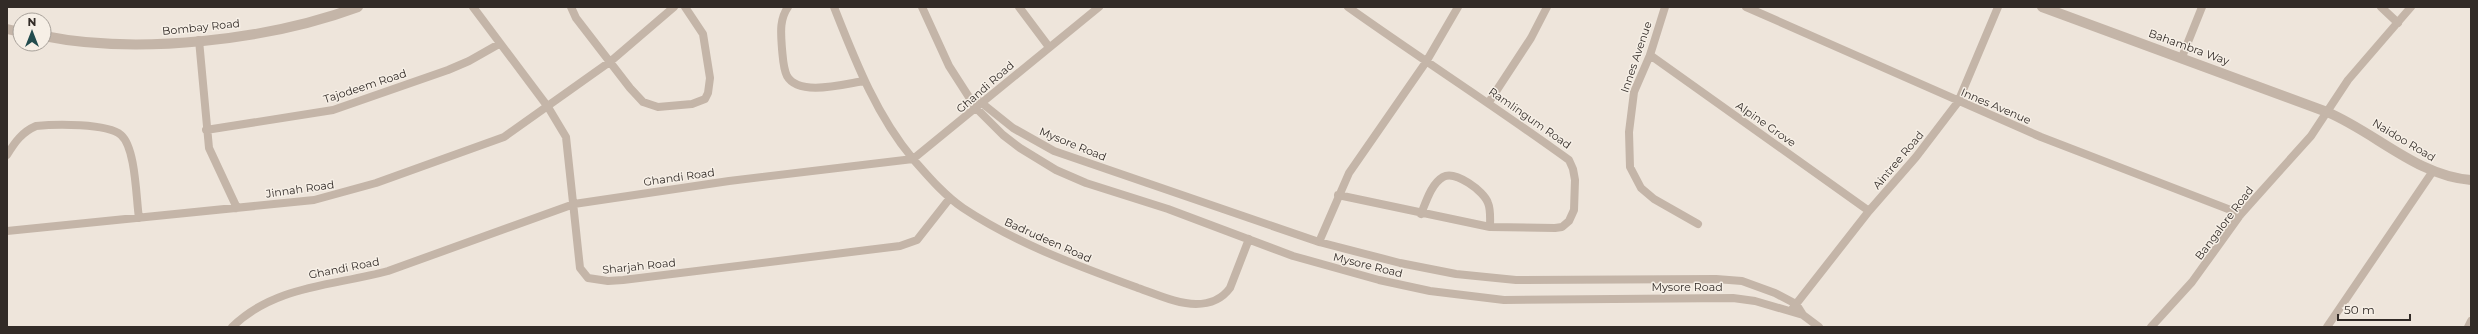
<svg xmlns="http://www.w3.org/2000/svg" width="2478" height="334" font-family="Montserrat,sans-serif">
<rect width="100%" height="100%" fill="#eee5db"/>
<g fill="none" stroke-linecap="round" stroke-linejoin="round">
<path stroke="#c4b5a8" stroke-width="8" d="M473,7L548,107L566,137L580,268L588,278L608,281L623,280L900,246L917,240L950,198
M571,7L576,18L630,88L643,102L658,107L692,104L705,99L708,93L710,78L703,34L685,7
M788,7C779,20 781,34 782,49C783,58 783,68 787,76C799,97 844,84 864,81
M834,7C855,60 876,115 913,159C928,176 944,195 963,208C1017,244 1078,266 1138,288C1156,294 1177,304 1196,304C1210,304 1222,299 1230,288L1249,239
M922,7L949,66L976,108L1003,135L1020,148L1056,170L1086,183L1168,209L1293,256L1379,280L1430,291L1504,300L1733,298L1755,301L1803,315
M1019,7L1049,47
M1665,7L1650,55L1634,92L1629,132L1630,167L1641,188L1654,199L1698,224
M1746,7L2041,137L2241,214
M2381,7L2398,23
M199,40L209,148L237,208
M1650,55L1869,211
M2182,57L2202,7
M978,100L1013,128L1054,151L1319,242L1400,263L1456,274L1516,280L1716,279L1742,281L1775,293L1796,304L1803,315L1819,327
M1489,102L1531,38L1547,7
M206,130L333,110L448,70L469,61L499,44
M7,155C15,142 22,132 36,126C55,124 107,123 121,135C136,148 136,199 139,218
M1338,195L1490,227L1555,228L1562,227L1569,221L1574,210L1575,180L1573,169L1569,160C1496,107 1421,59 1348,7
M1421,214C1426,202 1431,184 1443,177C1455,170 1484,191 1488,203C1491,210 1490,220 1490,227
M7,231L314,200L376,183L504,137L611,61L674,7
M1319,242L1349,173L1426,62L1458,7
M1793,308L1869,211L1916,157L1958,102L1998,7
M232,327C275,285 333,286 388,271L574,204L729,181L913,159L1099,7
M2151,327L2192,282L2241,214L2311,136L2348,80L2411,7
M2327,327L2433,171
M2468,327L2471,321"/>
<path stroke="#c4b5a8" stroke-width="10" d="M2042,7L2327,112C2375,132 2417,176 2471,180
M7,29L20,32
M44,36C138,55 269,40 358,7"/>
</g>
<g text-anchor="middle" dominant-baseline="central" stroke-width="3" stroke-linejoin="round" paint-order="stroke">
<g font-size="11" fill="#322b27" stroke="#f6efe6">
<text transform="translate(201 27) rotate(-6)">Bombay Road</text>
<text transform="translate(2189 47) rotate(20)">Bahambra Way</text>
<text transform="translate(1636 57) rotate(-71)">Innes Avenue</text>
<text transform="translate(365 86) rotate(-18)">Tajodeem Road</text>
<text transform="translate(985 87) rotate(-41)">Ghandi Road</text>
<text transform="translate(1996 106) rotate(23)">Innes Avenue</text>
<text transform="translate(1530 118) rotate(35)">Ramlingum Road</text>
<text transform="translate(1766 124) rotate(35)">Alpine Grove</text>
<text transform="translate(2404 140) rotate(31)">Naidoo Road</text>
<text transform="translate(1073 144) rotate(22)">Mysore Road</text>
<text transform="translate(1898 160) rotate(-50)">Aintree Road</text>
<text transform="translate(679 177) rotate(-8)">Ghandi Road</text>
<text transform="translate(300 189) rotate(-8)">Jinnah Road</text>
<text transform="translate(2224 223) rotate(-53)">Bangalore Road</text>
<text transform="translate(1048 240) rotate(24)">Badrudeen Road</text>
<text transform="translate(1368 265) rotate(14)">Mysore Road</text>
<text transform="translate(639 266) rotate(-6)">Sharjah Road</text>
<text transform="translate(344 268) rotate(-11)">Ghandi Road</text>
<text x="1687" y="287">Mysore Road</text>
</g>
</g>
<rect width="2478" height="334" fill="none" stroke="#322b27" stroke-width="16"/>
<g transform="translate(32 32)"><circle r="19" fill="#f6efe6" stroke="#a8a19a"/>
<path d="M0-3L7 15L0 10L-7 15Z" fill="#224c4e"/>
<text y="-6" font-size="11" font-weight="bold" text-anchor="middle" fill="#322b27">N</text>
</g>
<path d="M2338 314v6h72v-6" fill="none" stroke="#322b27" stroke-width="2"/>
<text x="2344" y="314" font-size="12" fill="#322b27" stroke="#f6efe6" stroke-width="3" paint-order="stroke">50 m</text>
</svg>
